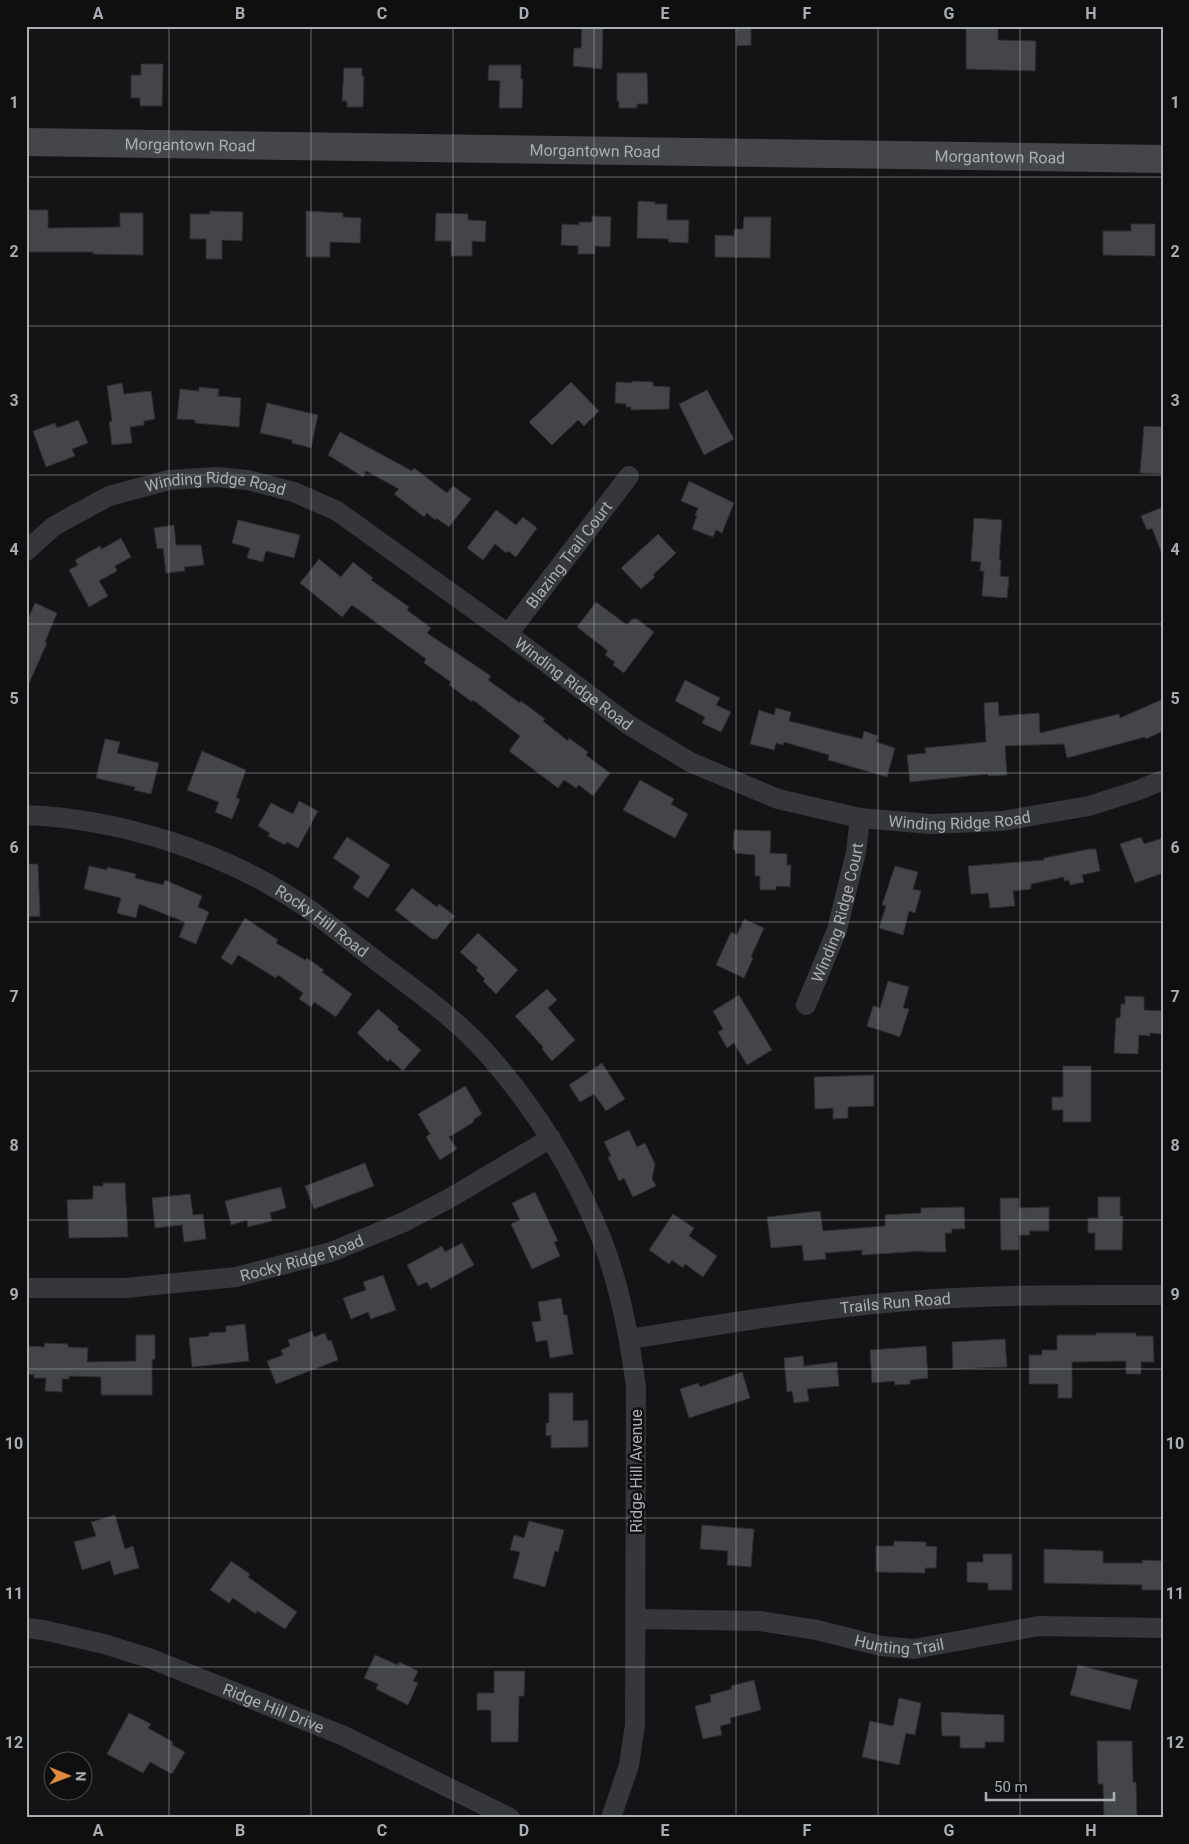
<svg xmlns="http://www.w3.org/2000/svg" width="1189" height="1844" font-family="Roboto,sans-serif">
<rect width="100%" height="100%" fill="#141416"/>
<path fill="#434548" stroke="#2e2f31" d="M582,26H603L602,69L573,66L574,48H581Z
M736,26H751V45L737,46Z
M966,26H998V40L1036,41L1035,71L966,69Z
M141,64H163L162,106H140V98H131V75H141Z
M489,65H521V79H523L522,108H499L500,81L488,80Z
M344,68H362V76H364L363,107H347V101H342Z
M617,73H647L648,104H637V108H619V101H617Z
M639,201L655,202V204H667V220H689L688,243L668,242L669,239L637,238L638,203Z
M29,210H48V228L120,227V213H143V255L93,254V252H29Z
M210,211L243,212L242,241L222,240V259H206V239H190V214H210Z
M306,211L343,213V217L361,218L360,243L330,242V257H306Z
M436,213L468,214V220L486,221L485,242L472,241V256H451V241H435Z
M592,216L611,217L610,247L595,246V254H578V246L561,245L562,224L579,225V222H592Z
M744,217H771L770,258L715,257V235L734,236V229H743Z
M1131,224H1155V256L1103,255V231H1131Z
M632,381L653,382V386L670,387L669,409L631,410V407H626V404L615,403L616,382L632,383Z
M571,382L599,411L584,426L578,420L552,445L529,422Z
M122,383L124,394L151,391L155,419L144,421V425L130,427L132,443L112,445L109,422L112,421L107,386Z
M199,387L219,389L218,396L241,398L239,427L195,423V420L177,419L180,389L199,391Z
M707,390L734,439L704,455L679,404Z
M267,403L318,415L311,448L292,443V440L260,433Z
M78,420L88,443L72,449L75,456L46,467L33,431L55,423L57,428Z
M1144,426L1163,427V474L1140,473Z
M340,432L412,471L414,468L447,493L453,486L471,499L449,527L436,518L435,520L427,513L424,517L394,494L399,489L366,471L363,477L328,455Z
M689,481L734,503L722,533L716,530L713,537L692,529L697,516L695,515L698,508L681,501Z
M1163,507V554H1162L1152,528L1147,530L1141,516Z
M496,510L516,525L523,517L537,528L516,557L508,551L506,553L495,544L483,560L467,548Z
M974,518L1002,520L999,560H1001L1000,576L1009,577L1007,598L982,596L984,571H980L981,562L971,561Z
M238,520L300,535L294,558L266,551L263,562L247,558L250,548L232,543Z
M174,525L176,545H201L204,565L184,567L185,571L166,573L163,548L157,549L154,528Z
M658,534L676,553L653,575L655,577L641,589L621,568Z
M121,538L131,557L115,566L117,571L99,581L108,596L89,607L69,570L78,565L75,560L100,546L102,549Z
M319,559L341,577L353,562L373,578L371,580L409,607L407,610L431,628L427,633L491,676L488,680L520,703L521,701L545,719L543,721L568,741L569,738L588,752L586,755L610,773L593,796L579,785L576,788L564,780L558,788L509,751L520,736L473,700L472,702L449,685L451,682L424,663L426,659L352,605L342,617L300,583Z
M596,602L627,625L632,619H637L654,632L624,673L613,665L615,662L605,655L608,651L577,627Z
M35,603L57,613L45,642L47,643L26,690V623Z
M685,680L720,698L716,705L731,712L721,732L702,723L705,717L675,701Z
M1163,699V731L1146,739L1145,737L1067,758L1064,744L1005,746L1007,775L988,776V774L910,782L907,755L926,753L925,748L986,742L984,703L998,702L999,716L1039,713L1040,733L1119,714L1120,718Z
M776,708L791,712L789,721L862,739L864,731L878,736L876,742L895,748L887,777L828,760L829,755L784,742L783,745L776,743L774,750L750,744L759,710L774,715Z
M105,739L120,742L117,753L159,763L151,794L134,790L135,787L96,778Z
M202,751L246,770L236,798L240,799L232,819L215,812L219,802L187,790Z
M640,780L674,799L671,804L688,814L675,838L623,810Z
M299,801L318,811L298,848L287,842L285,845L268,836L270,833L258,826L271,803L293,814Z
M734,830L771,831L770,853L787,854V865H791L790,887L776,886V890H760V876H755V855L735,853V850L733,849Z
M347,837L390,865L368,898L353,888L360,876L333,858Z
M1141,837L1144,844L1163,838V873L1135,883L1120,844Z
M1090,849H1096L1100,871L1082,875L1084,882L1070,885L1069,880L1064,881V877L1031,884V889L1013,891L1015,906L990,908L988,893L971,894L968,866L1044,860V858Z
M26,864H38L40,916L26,917Z
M89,866L107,870V867L136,874L135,878L163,885L165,880L202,896L198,907L209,912L196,944L179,937L185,922L139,904L136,918L117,913L121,898L84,889Z
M895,866L918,872L913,889L921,891L915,913L909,911L903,935L879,928L886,906L882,905Z
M412,888L437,907L439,904L455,916L437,939H432L395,910Z
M245,918L278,940L276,943L305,960L307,958L324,970L322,972L352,994L336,1017L314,1002L311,1007L299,999L303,993L278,975L276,978L238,955L232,965L221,958Z
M744,919L764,928L751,957L753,958L744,978L716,965L731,932L737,935Z
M478,933L518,970L496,994L483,981L485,979L476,970L478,968L460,952Z
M888,981L909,987L903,1008L909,1009L900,1037L867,1026L873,1006L880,1008Z
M547,989L557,1000L548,1008L575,1040L552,1061L542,1049L543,1047L515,1016Z
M739,995L772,1050L747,1065L734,1043L727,1048L718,1032L723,1029L713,1011Z
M1125,996L1144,997V1010L1163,1011V1034L1150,1033V1036L1139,1035L1138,1054L1114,1053L1116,1018H1120L1121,1004H1125Z
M378,1009L399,1027L397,1029L421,1050L403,1071L390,1059L388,1062L357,1033Z
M602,1063L625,1099L606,1111L594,1094L580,1102L569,1085Z
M1063,1066H1091V1122H1063V1110H1052V1097H1063Z
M874,1075V1106L848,1107V1118L833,1119V1108L815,1109L814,1077Z
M465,1086L482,1114L473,1120L474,1122L449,1137L457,1149L440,1160L426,1137L430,1134L418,1114Z
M629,1130L637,1147L645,1143L655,1164L652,1179L656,1186L633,1197L624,1178L619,1181L608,1157L611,1156L604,1142Z
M365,1163L374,1186L314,1209L305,1186Z
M103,1183H125L128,1237L69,1238L67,1200L93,1199V1186H103Z
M281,1187L286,1208L270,1213L272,1221L248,1227L247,1220L231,1225L225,1201Z
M535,1192L558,1241L554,1242L560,1256L532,1269L511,1224L520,1220L512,1203Z
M190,1194L193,1215L203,1214L206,1239L184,1242L182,1225L155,1228L152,1198Z
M1098,1197H1120V1216H1123L1122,1250H1095V1233H1088V1218H1098Z
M1000,1198H1019V1208L1049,1207V1231H1029L1030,1235H1019V1250H1001Z
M964,1207L965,1229H952V1233H945L946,1252H923V1251L862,1255V1250L825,1253L826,1259L804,1261L802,1245L771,1248L767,1217L820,1211L823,1231L885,1226V1215L921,1213V1208Z
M673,1214L694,1228L689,1236L717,1256L703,1277L685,1264L683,1268L672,1260L669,1264L649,1250Z
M462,1243L474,1265L431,1289L427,1282L418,1286L407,1265L442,1246L445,1252Z
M383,1275L396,1310L371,1319L368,1312L351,1319L343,1298L366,1290L363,1282Z
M561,1298L564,1315H567L573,1354L550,1358L547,1340L536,1342L532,1322L541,1321L538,1302Z
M245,1324L249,1361L192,1367L189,1338L209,1336V1333L226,1332V1326Z
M312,1331L314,1337L325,1333L328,1341L331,1340L338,1360L276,1384L267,1361L283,1355L281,1350L290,1346L288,1340Z
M1096,1333H1136V1336H1153L1154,1362H1141V1374H1126V1361L1072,1362V1398H1058V1384H1029V1355H1042V1350H1057V1335H1096Z
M136,1335H155V1359L152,1360V1395H101V1377L69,1376V1379H62V1392L45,1391L46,1378H34V1375L26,1374V1346L44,1347L45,1343L68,1344V1347L88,1348L87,1362L136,1361Z
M1005,1339L1007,1367L953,1369L952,1342Z
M926,1346L928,1378L910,1380V1384L895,1385L894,1381L872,1383L870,1350Z
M803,1356L804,1366L837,1362L839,1386L807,1389L809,1401L794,1403L792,1391L787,1392L784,1358Z
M742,1372L750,1398L689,1418L680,1389L698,1383L700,1387Z
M549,1393H573V1421L588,1420V1447L551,1448V1435L546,1436V1423H549Z
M115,1515L125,1549L133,1546L139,1568L114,1575L110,1561L82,1570L74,1542L96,1536L91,1522Z
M529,1521L564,1530L558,1552L555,1551L545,1587L513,1578L520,1552L510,1550L514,1535L524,1538Z
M702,1525L754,1529L751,1567L727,1565L728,1551L700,1549Z
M894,1541L926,1542V1546L937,1547L936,1568H925V1573L876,1572V1546H894Z
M1044,1549L1103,1551V1563H1142V1560L1163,1561V1590H1142V1585L1044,1583Z
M983,1554H1012V1590H988V1583L967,1582V1562H983Z
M231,1561L250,1574L248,1577L297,1612L285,1629L257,1611L256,1614L233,1598L229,1603L210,1590Z
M375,1655L398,1665L399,1662L418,1671L413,1681L418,1683L408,1705L376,1689L378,1684L364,1678Z
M1078,1665L1138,1680L1130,1710L1070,1695Z
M494,1671H525L524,1696H519L518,1742H491V1710H477V1693H494Z
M754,1680L761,1710L730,1718L731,1723L720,1726L722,1735L703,1739L695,1706L711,1702L710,1695L732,1689L731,1686Z
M899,1698L921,1703L915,1735L906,1733L899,1765L862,1757L870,1721L893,1726Z
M941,1712L1004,1715V1742H985V1748H960V1736H942Z
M129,1713L151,1724L148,1728L173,1742L172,1745L185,1752L172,1774L150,1762L143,1773L107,1754Z
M1097,1741H1132L1133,1782H1136L1137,1818H1104L1103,1784H1098Z"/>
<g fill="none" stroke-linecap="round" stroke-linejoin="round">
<g stroke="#35373a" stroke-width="20">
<path id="s1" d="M26,551L54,526L109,496L169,480L216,477L248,480L294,492L337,511L508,634L629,725L690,762L778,799L860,818L930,824L1002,821L1089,806L1139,790L1163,780"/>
<path id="s2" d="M508,634L629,476"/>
<path id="s3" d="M26,815C121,819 224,852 303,905C325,920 344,937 365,952C407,985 455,1016 490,1057C532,1105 568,1162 594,1221C617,1271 629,1333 636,1387L635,1725L629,1765L611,1818"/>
<path id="s4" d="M806,1005L837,930L856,852L860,818"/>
<path id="s5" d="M26,1288H125L236,1277L331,1252L404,1222L450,1198L551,1138"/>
<path id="s6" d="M630,1339C715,1325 800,1311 885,1303C977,1294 1070,1295 1163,1295"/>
<path id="s7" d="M636,1619L760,1621L817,1630L881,1646L914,1649L1039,1626L1163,1628"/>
<path id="s8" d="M26,1628L43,1630L104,1644L149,1658L344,1736L510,1818"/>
</g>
<path stroke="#44464a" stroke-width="28" id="s9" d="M26,142L1163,159"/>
</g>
<path fill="none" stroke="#a7aeb5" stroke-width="1" stroke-opacity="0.55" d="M169,26V1818M311,26V1818M453,26V1818M594,26V1818M736,26V1818M878,26V1818M1020,26V1818M26,177H1163M26,326H1163M26,475H1163M26,624H1163M26,773H1163M26,922H1163M26,1071H1163M26,1220H1163M26,1369H1163M26,1518H1163M26,1667H1163"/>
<g text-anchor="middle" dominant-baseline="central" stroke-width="5" stroke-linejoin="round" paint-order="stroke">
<g font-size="16" fill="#a7aeb5" stroke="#0f0f10">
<text stroke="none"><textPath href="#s9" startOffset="164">Morgantown Road</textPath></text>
<text stroke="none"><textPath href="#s9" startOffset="569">Morgantown Road</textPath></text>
<text stroke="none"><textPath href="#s9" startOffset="974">Morgantown Road</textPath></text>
<text stroke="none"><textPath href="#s1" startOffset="209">Winding Ridge Road</textPath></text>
<text stroke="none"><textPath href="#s2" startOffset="100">Blazing Trail Court</textPath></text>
<text stroke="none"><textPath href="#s1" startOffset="629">Winding Ridge Road</textPath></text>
<text stroke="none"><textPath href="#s1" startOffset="1049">Winding Ridge Road</textPath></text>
<text stroke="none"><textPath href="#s4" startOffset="98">Winding Ridge Court</textPath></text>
<text stroke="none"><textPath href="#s3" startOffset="319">Rocky Hill Road</textPath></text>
<text stroke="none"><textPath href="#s5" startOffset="279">Rocky Ridge Road</textPath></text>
<text stroke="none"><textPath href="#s6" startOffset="268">Trails Run Road</textPath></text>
<text transform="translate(636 1471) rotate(-90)">Ridge Hill Avenue</text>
<text stroke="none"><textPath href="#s7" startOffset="266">Hunting Trail</textPath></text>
<text stroke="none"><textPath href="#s8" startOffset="261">Ridge Hill Drive</textPath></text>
</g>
</g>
<rect width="1189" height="1844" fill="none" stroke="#0f0f10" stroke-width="55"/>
<g transform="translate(68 1776) rotate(91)"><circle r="24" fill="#0f0f10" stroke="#4c4f52"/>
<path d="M0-4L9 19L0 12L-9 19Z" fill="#e08a41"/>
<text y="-8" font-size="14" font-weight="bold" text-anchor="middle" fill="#a7aeb5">N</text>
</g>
<path d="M986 1792v8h128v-8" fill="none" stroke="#a7aeb5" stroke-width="2.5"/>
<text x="994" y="1792" font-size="15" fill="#a7aeb5" stroke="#0f0f10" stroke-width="4" paint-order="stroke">50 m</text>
<rect x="28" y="28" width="1134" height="1788" fill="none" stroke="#a7aeb5" stroke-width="2"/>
<g font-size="16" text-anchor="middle" font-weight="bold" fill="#a7aeb5">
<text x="98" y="19">A</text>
<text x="240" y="19">B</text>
<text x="382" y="19">C</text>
<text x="524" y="19">D</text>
<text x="665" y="19">E</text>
<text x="807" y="19">F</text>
<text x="949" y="19">G</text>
<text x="1091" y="19">H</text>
<text x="14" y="108">1</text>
<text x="1175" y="108">1</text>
<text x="14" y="257">2</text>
<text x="1175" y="257">2</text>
<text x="14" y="406">3</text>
<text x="1175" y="406">3</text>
<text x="14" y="555">4</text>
<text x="1175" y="555">4</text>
<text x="14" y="704">5</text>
<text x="1175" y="704">5</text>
<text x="14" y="853">6</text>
<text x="1175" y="853">6</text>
<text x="14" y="1002">7</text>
<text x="1175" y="1002">7</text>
<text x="14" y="1151">8</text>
<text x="1175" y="1151">8</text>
<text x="14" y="1300">9</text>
<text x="1175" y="1300">9</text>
<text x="14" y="1449">10</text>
<text x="1175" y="1449">10</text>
<text x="14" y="1599">11</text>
<text x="1175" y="1599">11</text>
<text x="14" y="1748">12</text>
<text x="1175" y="1748">12</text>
<text x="98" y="1836">A</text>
<text x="240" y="1836">B</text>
<text x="382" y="1836">C</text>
<text x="524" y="1836">D</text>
<text x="665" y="1836">E</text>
<text x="807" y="1836">F</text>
<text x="949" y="1836">G</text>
<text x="1091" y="1836">H</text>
</g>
</svg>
